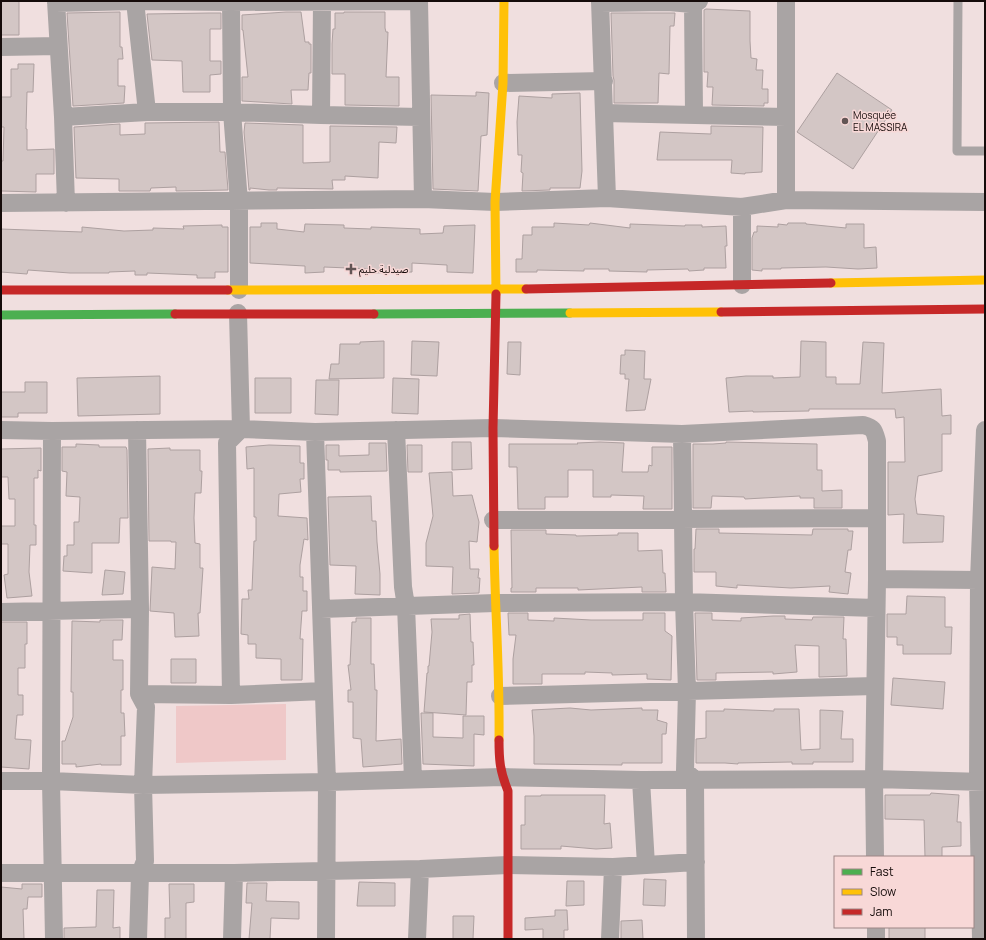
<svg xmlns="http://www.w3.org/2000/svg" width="986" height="940" font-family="Manrope,'Noto Sans Arabic',sans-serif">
<rect width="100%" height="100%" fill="#f0dfdf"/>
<path fill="#efc8c8" d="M286,704V760L176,763V706Z"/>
<path fill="#d3c6c5" stroke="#ada0a0" d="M1,1H19V35H1Z
M706,9L750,11V41L751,58L757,59L756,70H763L762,89H768V103H764V106L712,105L713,87H707L708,72H704V10Z
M120,12V47H122L123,59H118V86H125L124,103L73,106L67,13Z
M286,12H301L305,42H309V44H311V73H309L308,90H291L292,104L242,101V77H248L243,30H242V15Z
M344,12H385V28L386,32H388L386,77H399V106L345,105V74H332V44L333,29H335V13H344Z
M209,13H221V29H210V61H221V74L210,75V92H183L182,61L152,60L147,14Z
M611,13H675L674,26H670L669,74L659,73L658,103H614V80L613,76Z
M18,64H34L33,92H27L26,129H27V150L54,149V174H36V192L1,191V161H3L4,127H1V97H11V69H18Z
M837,73L892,110L853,169L797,132Z
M476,92L489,93L487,135L481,136L478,191L433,189L431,95L476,96Z
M580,93L582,171L580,188H550V190L522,191L523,173L521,172L522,155H518L517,122L519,96L552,98V94Z
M219,122L220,152H225L228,190L176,191V187L151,188L150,191H119V179L76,178L74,127L120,124V135L145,134V123Z
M245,123L303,125V163L330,162V126L397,127L396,143L379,142L378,178L345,176V180H332L333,189L277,188V190H269L250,188V190H249L244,132Z
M711,126L763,127L762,172L745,173V174L731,173L732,160H657L660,132L711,134Z
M261,223H277V229L304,232L305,224L344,225V228L371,229V227L420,229V234L443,233L444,226L475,225L473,273L447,272V265L412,263V272L372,273V269L324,267V272L305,273V266L250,263V227H261Z
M554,223L589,225L590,223L630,228V224L685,226V225H702V227L726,226L727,246H725L726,268H704V270L689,271L688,269L647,270V272L609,271V269H584V271L537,270V272H516V259H522L523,235H532V227H554Z
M788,223H806V224L846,228V224H864V248L876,247L877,268L858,269L826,267L781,268V269H762V271L752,270V238L754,232H757V226L778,227V224L787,225Z
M222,225V227H228V272H215V278H197V275L147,273V275H135V271L109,272V273H70L28,270L27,274L1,272V229L82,232V227L124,231L153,230V228L184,229L183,226Z
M384,341V378L329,379L331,364H339L340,344H360V342Z
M412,341L439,342L437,376L411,375Z
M801,341L826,342V377H836V384H860L863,342L884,343L882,393L941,389L942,416L951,415V434H942V471L918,476L915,499L917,514L944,516L943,542L903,543L904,514L888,515V462H905L904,417L896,418L895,409H809V411L753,412V411L729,412L726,378L746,376H773V378L800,377Z
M508,342H521L520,375L507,374Z
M625,350L645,351L644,379H651L645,410L626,411L629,379H625V374H620L621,355H625Z
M160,376V414L78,416L77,378Z
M255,378H291V413H255Z
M393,378L419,379L418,414L392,413Z
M316,380H339L338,415L315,414Z
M25,382H47V413H18V417H1V392H25Z
M452,442H471L472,469L452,470Z
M600,442L624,443L622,472H648L649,465L652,466V447H672V509H643L644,496L611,495V497H593V470H568V497H545V509H518L517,467H509V444H578L577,443Z
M726,442L817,444V470H822V491L842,490V508H814V498H800V496L745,499L744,497L712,496L711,508H693V444H713L726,443Z
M369,443H386L387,471L340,472V470H328V460H326V445H339V456L369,455Z
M76,444L99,445V447H126L127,450L128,518H120L119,543H92V573L63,571L64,556H67V545H74V522H79L80,497L66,496L67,472L62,471V447H76Z
M269,445L300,446V463H304V479H300L301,492L279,494L278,516L307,518L308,540L304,539L300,565V577H303V591H307V611H302L300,639H303L302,680H281V659L256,658V644H248V635L241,634L242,599H249L248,590H252L254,541H256V517H254V468L247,469L246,447Z
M407,445H422V472H408Z
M41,448V471L38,470V478H34V525H36V545H30L29,572L32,596L7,598L4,575L8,574V544H1V526H15V499H9L8,477H1V449Z
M170,448V450H200V471H202L201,493H195L194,518L195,543L200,544V568H203L200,613H198L199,636L175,637L174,613L150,611L152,567L175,569L176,542H171V541H149L148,449Z
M452,472L453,496L472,495L479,522L477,542L469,541L470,569H479L478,578H480L479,593L452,594L453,567L426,566V543L433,516L429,473Z
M371,496L372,521H376L377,542L380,574V595L355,594L356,566L330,565L328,497Z
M696,529H719V533L812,535L813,529H848V531H853L851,550H848L845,572L851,573L848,594L829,592L830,586L791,588L737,585V588L716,586V572H694V549H695Z
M511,530H546V534L576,535V536L618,535V533H638V551L662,550L663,573H665L666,592H642V587L578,590V588H536V592H511V588H512Z
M105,570L125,572L123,594L102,595Z
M907,596L945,597V627H952L951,654H903V645H897V637H887V614H906Z
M508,613H528V620L554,621V618L591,620H643V613H665V631L672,636L671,680L647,679V674L612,675V673L585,672V674H542V684H513V659L516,635H509Z
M695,613H712V620L741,621V618L773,616H785V619L812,620L813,617H844L843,639H846L847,676L819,677V646L795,645L797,672L773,674V672L716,673V680H697Z
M470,614L471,642H473L474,665H472V682H467L466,715L424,712L427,673H428V666H429L432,632L431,619H459V615Z
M356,618H371V664H374L375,690H377L376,741L401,739L402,764L363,767L361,739L353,738V702H348V690H351L348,665H350L352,622H356Z
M100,620H123L122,640H113V660H123V690H121V713H124L125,736H121V765H101V764L76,767V764H62V741H65L73,717V692H71L72,621L100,622Z
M1,622H27V644H25V668H18V695H23V715H17L15,739L31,740L29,769L1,767Z
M171,659H196V683H171Z
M893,678L945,682L943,709L891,705Z
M570,708L591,710L642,708V710H658L657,720L667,723L666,734H662V763H622V765L534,764V736L532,710Z
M724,709L774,711V709H799L801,750L820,749V710L843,711L841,739H853V762H813V764H792V762L738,763V764L725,763H696V739L706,738V711H724Z
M421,713H433V737L463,738V716H484V735L474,734V766L423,764Z
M931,793L959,795L957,822H961V846L942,847V857H925L924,820L885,819V795H930Z
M541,795H605L604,824L610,823L612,848L596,849L561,846V849H521V825H525V796H541Z
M644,879L666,880L665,906L643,905Z
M567,881H584V905L566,906Z
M359,882L395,883V906H357Z
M247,883H267L266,901L299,902V919L271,918L270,939H249L252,903H246Z
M22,884H42V897H28L27,909H23L24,939H1V887L22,889Z
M169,884H194V902L186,903V939H165V918H170Z
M97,890H114L113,928L120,927V939H64V928L96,927Z
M555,910H567L568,930H564V939H543V929L525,930V918L555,916Z
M453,916H474L473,939H453Z
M642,920L643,939H621V921Z
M889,927H925V939H889Z"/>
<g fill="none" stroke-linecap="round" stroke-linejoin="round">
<path stroke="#a9a4a4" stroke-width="9" d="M958,1L957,151H985"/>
<path stroke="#a9a4a4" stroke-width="18" d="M56,1L63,117L66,203
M135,1L147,112
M231,1L232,112L239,202V290
M419,1L423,199
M600,1L607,198
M693,1L694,114
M786,1V200
M56,3L135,1L231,2L419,1
M600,3L668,2L693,4L699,1
M1,47L58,46
M503,83L604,81
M604,113L786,117
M321,115L322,2
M63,117L147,112H232L321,115L421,117
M1,203L423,199L495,202L607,198L742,207L786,200L985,202
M742,285V207
M1,430L52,431L241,429L315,432L493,428L682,434L863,425C874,428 874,430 877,441V579L874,779L875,857
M137,430L140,609L139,694L146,707L143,785L145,861L140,874L138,939
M396,430L403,587L406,606L413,779
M52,431L51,781L54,939
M315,432L327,782L326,939
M682,434L684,602L687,691L685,771L695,780L696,939
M493,520L876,518
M877,579L979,580
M321,609L495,603L684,602L876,608
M1,612L140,609
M139,694L231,695L323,691
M231,695L227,443L241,429L238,313
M500,696L875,686
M641,780L646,865
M1,781H51L143,785L327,782L502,777L641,780L874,779L985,782
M1,873H234L420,869L508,865L613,867L696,862
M876,927V939
M232,939L234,873
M417,939L420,869
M610,939L613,867
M981,939L978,782L979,580L985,430"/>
<path stroke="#4caf50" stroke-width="9" d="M374,314L570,313
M1,315L175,314"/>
<path stroke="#ffc107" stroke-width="9" d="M831,283L985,280
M228,290L526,289
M496,294L495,202L503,83L504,1
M570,313L721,312
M494,546C495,611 500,675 499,740"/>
<path stroke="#c62828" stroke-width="9" d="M526,289L831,283
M1,290H228
M721,312L985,309
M175,314H374
M494,546L493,428L496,294
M499,740C499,761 500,771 508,791V939"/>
</g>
<g fill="#625555" stroke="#f8d8d7" stroke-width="1.5">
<circle cx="845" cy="121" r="4"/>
<path d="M349 263h4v4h4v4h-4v4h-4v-4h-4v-4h4z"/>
</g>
<g text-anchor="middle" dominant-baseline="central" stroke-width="3" stroke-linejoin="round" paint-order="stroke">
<g font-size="10" fill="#150b0a" stroke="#f8d8d7" text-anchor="start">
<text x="853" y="115">Mosquée<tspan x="853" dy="12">EL MASSIRA</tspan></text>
<text x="359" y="269">صيدلية حليم</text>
</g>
</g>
<rect width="986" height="940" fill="none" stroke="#150b0a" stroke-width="4"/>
<rect x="834" y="856" width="140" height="72" fill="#f8d8d7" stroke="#9d8685"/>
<rect x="842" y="869" width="20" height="6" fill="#4caf50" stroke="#9d8685"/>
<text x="870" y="876" font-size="12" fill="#150b0a">Fast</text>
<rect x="842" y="889" width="20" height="6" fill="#ffc107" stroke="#9d8685"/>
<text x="870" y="896" font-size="12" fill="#150b0a">Slow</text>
<rect x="842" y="909" width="20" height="6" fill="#c62828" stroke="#9d8685"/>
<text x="870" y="916" font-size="12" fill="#150b0a">Jam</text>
</svg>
